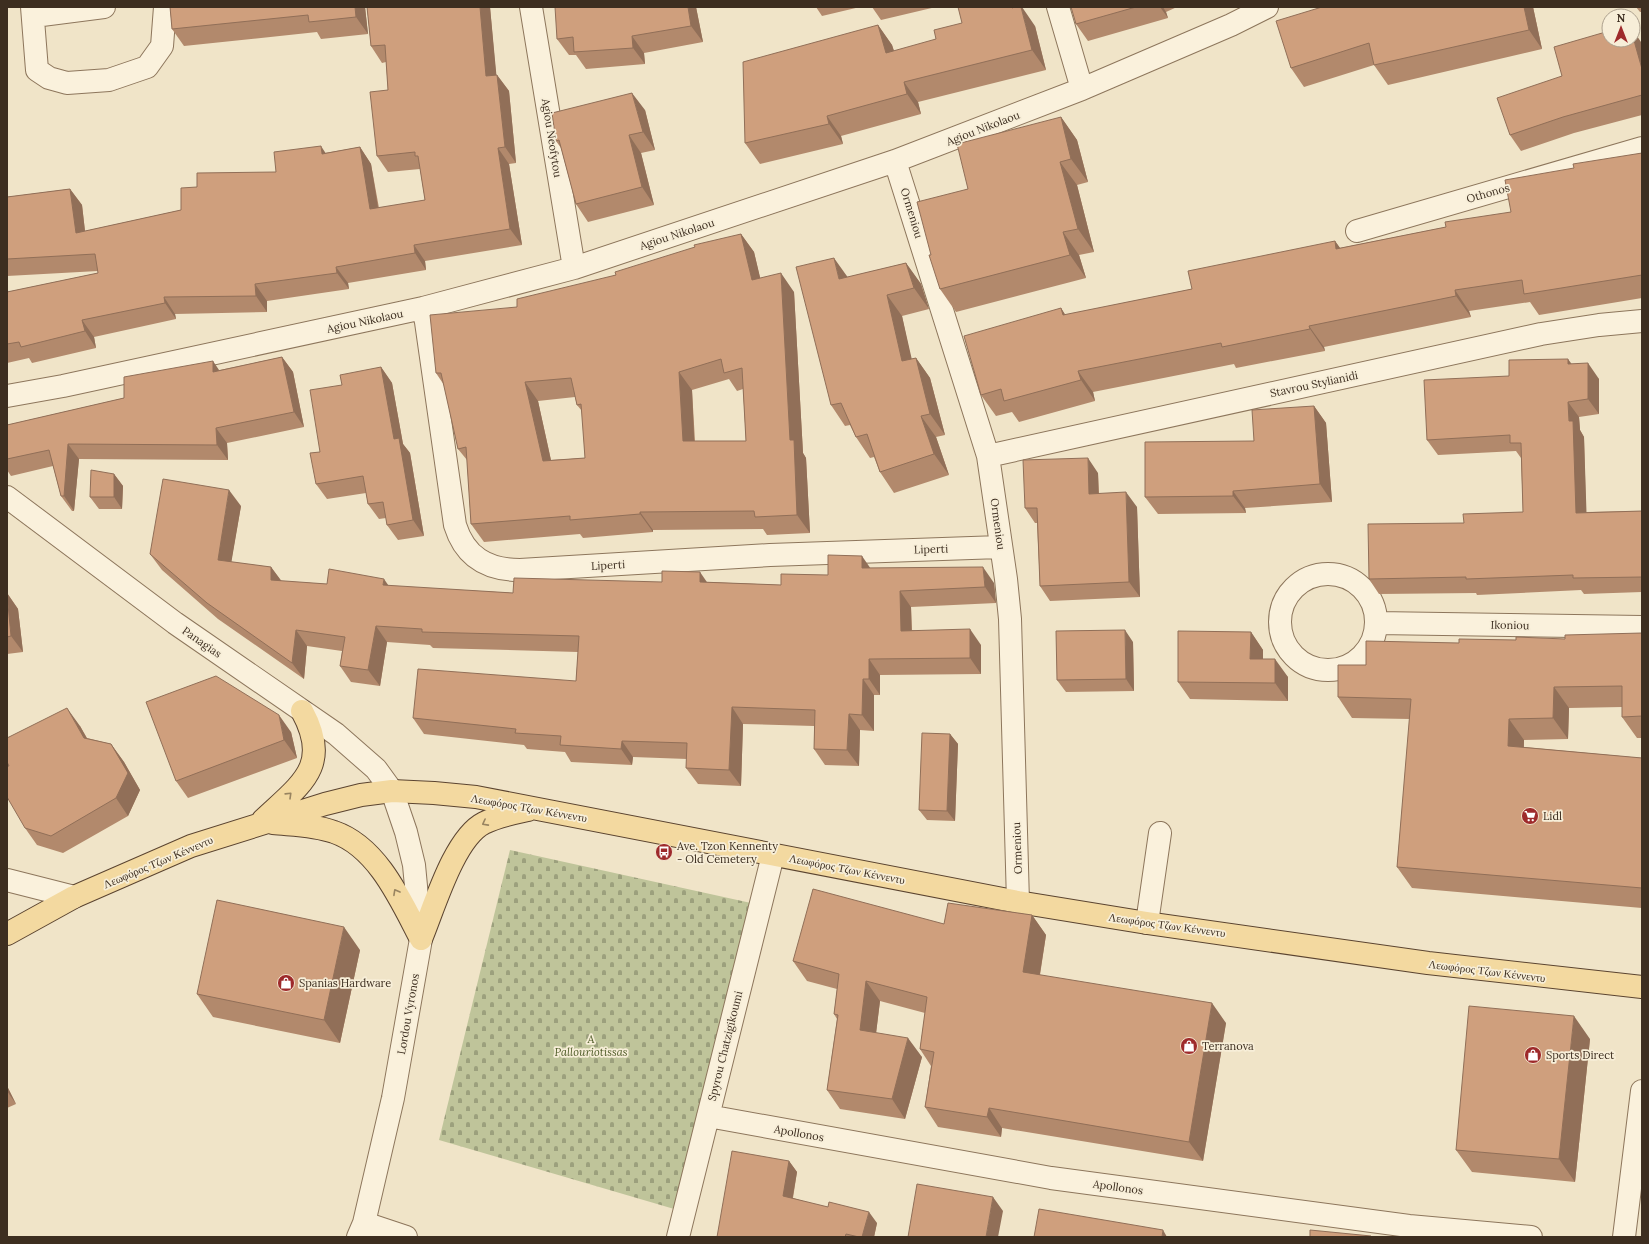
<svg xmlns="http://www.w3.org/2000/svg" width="1649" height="1244" font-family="Lora,serif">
<defs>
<pattern id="cemetery-stones" width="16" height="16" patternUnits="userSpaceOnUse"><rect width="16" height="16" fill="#bfc49a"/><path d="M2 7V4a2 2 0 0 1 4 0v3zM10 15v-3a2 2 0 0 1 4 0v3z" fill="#9ca07d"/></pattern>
</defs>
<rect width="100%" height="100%" fill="#f0e4c8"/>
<path fill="url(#cemetery-stones)" d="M510,850L751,903L681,1211L439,1140Z"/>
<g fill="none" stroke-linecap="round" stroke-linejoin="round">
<g stroke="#8d765c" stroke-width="24">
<path id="minor" d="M32,7L37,70L49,78L67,83L109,80L147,67L162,46L165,7
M531,7L574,268
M1058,7L1082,89
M34,16L104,7
M895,161L988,456L1006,579L1010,619L1018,902
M1357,231L1642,148
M423,308L426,322L455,525C465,557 487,570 520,570L770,555L1000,547
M7,396L63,386L423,308L574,268L895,161L1082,89L1231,25L1267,7
M988,456L1541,334L1599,325L1642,321
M7,497L175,623L336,734L376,769L392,791L406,832L414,865L421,939L393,1098L364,1223L358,1237
M1280 622a48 48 0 1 1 96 0a48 48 0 1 1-96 0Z
M1377,623L1642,627
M7,880L74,897
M1147,923L1160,833
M708,1116L1051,1178L1409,1226L1531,1237
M364,1223L406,1237
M678,1237L773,855
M1624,1237L1642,1091"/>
</g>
<g stroke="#5b4430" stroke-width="24">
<path id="major" d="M263,820C301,784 332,766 302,711
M273,823C293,825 315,825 334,832C378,847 401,901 421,939
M7,934L74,897L191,846L325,804L361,795L392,791L434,793L476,797L1018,902L1147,923L1428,963L1642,987
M421,939C434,908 454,838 484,823C498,816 514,813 528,810"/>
</g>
<use href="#minor" stroke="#faf1dc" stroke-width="22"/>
<use href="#major" stroke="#f3d9a0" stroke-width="22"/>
</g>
<path fill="#b2896c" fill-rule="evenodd" d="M170,7H365L368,34L321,39L317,32L184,46L172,29Z
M367,7H490L496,75H497L509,91L516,163L509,164L522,245L425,261L426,270L348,283L349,289L267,301V312L175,314L176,319L94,337L96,348L32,363L29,358L7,363V292L98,273V271L7,276V197L70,189L82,205L85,231L181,210L197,187L276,172L325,153L360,147L371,164L379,208L425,200L420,169L388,172L377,156L388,90L386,62L382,63L371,46Z
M696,7L703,42L644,53L645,64L586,69L576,55H569L557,39Z
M816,7H860L822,16Z
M872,7H936L881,20Z
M1071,7H1177L1166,12L1168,18L1088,41L1076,24Z
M1322,7H1533L1542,49L1388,85L1374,65L1304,87L1291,68Z
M1636,7H1642V12H1640Z
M878,25L892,45L894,51L1035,26L1046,70L918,102L921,114L841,136L843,144L760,164L745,143Z
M1641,42L1642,45V115L1574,133L1521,151L1510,135L1562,76Z
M645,110L655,150L641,153L654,205L588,222L576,204L561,148L556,141Z
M1061,117L1077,140L1088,182L1077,185L1094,252L1079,255L1086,278L956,312L940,289L931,255L968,189Z
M1642,153V298L1539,315L1530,302L1469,311L1471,317L1324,347L1325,351L1236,368L1234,364L1093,392L1095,401L1019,422L1012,412L996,416L981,395L1061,308L1065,315L1192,289L1335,241L1340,248L1446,227L1511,212L1574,168Z
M741,234L754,252L760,278L794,292L803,453L806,458L810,533L767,535L763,529L653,530V532L583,538L580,534L484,542L471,524L467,460L458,449L444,385L436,373L517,307L616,275ZM729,379L737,391L743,389L746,441H695L692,390ZM575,397L577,405L582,411L585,458L551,460L538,401Z
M906,263L921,284L929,309L902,316L911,359L916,358L930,378L945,435L936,437L949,475L894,493L880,472L874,457L870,458L856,437L850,425L845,426L831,405L848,277Z
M282,357L293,372L304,427L227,443L228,460L79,459L74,511H72L61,496L53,466L11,476L7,470V425L124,398L220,370Z
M1571,364L1599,379V414L1579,417L1580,430L1584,437L1586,512L1642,511V592L1584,594L1581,590L1477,595L1476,593L1379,594L1369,579L1464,523L1523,512L1521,458L1516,451L1438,455L1427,440L1509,376Z
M381,367L392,383L403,444L410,453L424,536L398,540L387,525L386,518L379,519L368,504L366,493L327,499L316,484L342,385Z
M1314,406L1326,423L1332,502L1245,508L1246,513L1158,514L1145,497L1254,441Z
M1098,473L1099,493L1137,507L1140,597L1050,601L1040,586L1037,523H1035L1025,508Z
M114,474L123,486L122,509H99L90,497Z
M241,506L231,562L271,567L281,581L327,584L389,586L513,593L662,582H707L781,585L828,575L870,568L994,583L996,603L911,607L912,630L981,645V674L880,675V695H874V731L860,730L859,766L825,765L814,749V726L743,724L741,786L698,784L686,768L687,759L633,757L632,765L571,762L565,752L527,749L524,745L424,734L413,718L576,681L578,652L433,648L430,645L387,642L380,686L351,682L340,666L342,651L307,646L304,679L218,619L162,570L150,554Z
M7,593L18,609L23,652L7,654Z
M1251,632L1263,650V659L1288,677V701L1190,699L1178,682Z
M1642,633V738H1637L1622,717V707L1569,708L1568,739L1524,740V747L1642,758V908L1412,888L1397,867L1410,719L1352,718L1338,697L1366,665L1459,643L1516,640L1565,639Z
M1133,642L1134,691L1066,692L1057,680Z
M80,726L87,738L111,744L124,762L140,790L128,816L63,853L37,845L25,828L9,766Z
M291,732L297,758L188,798L176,781Z
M950,734L958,744L955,821L927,820L919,810Z
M1032,915L1046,935L1040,975L1226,1023L1203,1161L1002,1128L1001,1137L938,1127L925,1107L931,1066L920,1049L925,1013L880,1001L876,1033L922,1057L905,1119L840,1109L827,1090L837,1019L834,1014L837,989L807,981L793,961L944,924Z
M360,950L340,1043L213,1017L197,994Z
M1590,1039L1575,1182L1472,1172L1456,1150Z
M7,1086L16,1104L7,1108Z
M789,1161L797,1172L793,1198L877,1223L874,1237H717Z"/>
<path fill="#916f58" d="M355,7H365L368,34L356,17Z
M480,7H490L498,92L486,76Z
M688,7H696L703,42L691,26Z
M1021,7H1022L1035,26L1046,70L1032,50Z
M1160,7H1163L1166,12L1168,18Z
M1524,7H1533L1542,49L1529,30Z
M878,25L892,45L901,73L886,53Z
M1633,30L1641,42L1642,45V69L1633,37Z
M632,36L644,53L645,64L633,48Z
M497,75L509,91L516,163L505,147Z
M904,82L918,102L921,114L907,94Z
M632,93L645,110L655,150L643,132Z
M827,116L841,136L843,144L829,124Z
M1061,117L1077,140L1088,182L1071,159Z
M629,135L641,153L654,205L642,187Z
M321,146L332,163L322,154Z
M360,147L371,164L381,226L370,209Z
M498,148L509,164L522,245L510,229Z
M1060,162L1077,185L1094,252L1078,229Z
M70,189L82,205L87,249L76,233Z
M1063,232L1079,255L1086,278L1070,255Z
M741,234L754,252L765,298L752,280Z
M1335,241L1350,262L1336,249Z
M414,245L425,261L426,270L415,253Z
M834,258L849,279H839Z
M906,263L921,284L929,309L914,288Z
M336,267L348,283L349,289L337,273Z
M781,273L794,292L803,453L806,458L810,533L797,515L790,440Z
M255,284L267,301V312L256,296Z
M1455,290L1469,311L1471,317L1456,296Z
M887,295L902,316L917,382L902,361Z
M164,297L175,314L176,319L165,303Z
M1061,308L1075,330L1063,315Z
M82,320L94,337L96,348L85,331Z
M1309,326L1324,347L1325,351L1310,329Z
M282,357L293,372L304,427L294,412Z
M916,358L930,378L945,435L930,414Z
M1568,359L1579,374L1568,364Z
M213,361L223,376L213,372Z
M1588,363L1599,379V414L1588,399Z
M381,367L392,383L403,444L410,453L424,536L413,520L394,439Z
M1078,371L1093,392L1095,401L1081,380Z
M679,372L692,390L695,459L683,441Z
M525,382L538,401L555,479L543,461Z
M1568,402L1579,417L1580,430L1584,437L1587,528L1576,513Z
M1314,406L1326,423L1332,502L1320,484Z
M921,416L936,437L949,475L934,454Z
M216,428L227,443L228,460L217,445Z
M68,444L79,459L74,511L64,496Z
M1088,458L1098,473L1099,508L1089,494Z
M114,474L123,486L122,509L114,497Z
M229,490L241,506L229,576L218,560Z
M1233,491L1245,508L1246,513L1233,496Z
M1126,492L1137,507L1140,597L1129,582Z
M640,512L653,530V532L640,514Z
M862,556L873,572L862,568Z
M271,567L283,583L271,580Z
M983,567L994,583L996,603L985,587Z
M700,572L711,588L700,582Z
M384,579L395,595L383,585Z
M900,591L911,607L912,647L901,631Z
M7,593L18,609L23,652L11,636Z
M376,626L387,642L380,686L368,670Z
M970,629L981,645V674L970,658Z
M296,630L307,646L304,679L292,663Z
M1125,630L1133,642L1134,691L1126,679Z
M1251,632L1263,650V676L1250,659Z
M869,659L880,675V695L869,679Z
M1275,659L1288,677V701L1275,683Z
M863,679L874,695V731L862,715Z
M1554,687L1569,708L1568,739L1553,718Z
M732,707L743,724L741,786L729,770Z
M67,708L80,726L96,755L84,738Z
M849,714L860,730L859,766L847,750Z
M279,715L291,732L297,758L284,740Z
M1509,719L1524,740L1523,767L1508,746Z
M950,734L958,744L955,821L947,811Z
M622,741L633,757L632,765L621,749Z
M111,744L124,762L140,790L128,816L116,798Z
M1032,915L1046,935L1037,992L1023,972Z
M344,927L360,950L340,1043L324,1020Z
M866,981L880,1001L874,1050L860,1030Z
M1212,1003L1226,1023L1203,1161L1189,1142Z
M1574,1016L1590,1039L1575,1182L1559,1159Z
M908,1038L922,1057L905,1119L892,1099Z
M7,1086L16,1104L7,1091Z
M989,1108L1002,1128L1001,1137L987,1117Z
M789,1161L797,1172L791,1207L783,1196Z
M993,1197L1003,1211L998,1237H986Z
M869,1212L877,1223L874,1237H862Z
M1163,1230L1167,1237H1162Z"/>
<path fill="#cf9f7d" stroke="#916f58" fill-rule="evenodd" d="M170,7H355L356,17L309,22L308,15L172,29Z
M367,7H480L486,76L497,75L505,147L498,148L510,229L414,245L415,253L336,267L337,273L255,284L256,296L164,297L165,303L82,320L85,331L21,347L19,342L7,344V292L98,273L95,254L7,259V197L70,189L76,233L181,210V188L197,187V173L276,172L274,152L321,146L322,154L360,147L370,209L425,200L418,156H415V152L377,156L370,92L388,90L385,45L371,46Z
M555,7H688L691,26L632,36L633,48L574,52L573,37L557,39Z
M958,7H1012V8L1015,7H1021L1032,50L904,82L907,94L827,116L829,124L745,143L743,62L878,25L886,53L936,39L934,30L962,23Z
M1071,7H1136L1076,24Z
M1322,7H1524L1529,30L1374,65L1369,43L1291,68L1276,21Z
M1609,31V40H1633V37L1642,69V95L1563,117L1510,135L1497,98L1562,76L1554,47Z
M632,93L643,132L629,135L642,187L576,204L559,140L556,141L552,113Z
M1061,117L1071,159L1060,162L1078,229L1063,232L1070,255L940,289L929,255H931L917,202L968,189L957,144Z
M1642,153V275L1524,294L1522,280L1455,290L1456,296L1309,326L1310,329L1222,347L1221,343L1078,371L1081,380L1004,401L1001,389L981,395L964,336L1061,308L1063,315L1192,289L1188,271L1335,241L1336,249L1446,227L1445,222L1511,212L1505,180L1574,168L1573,164Z
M741,234L752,280L781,273L790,440H794L797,515L755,517L754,511L640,512V514L570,520V516L471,524L466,447L458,449L441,373H436L430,315L517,307V299L616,275L615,272L695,247L694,245ZM721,359L724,373L742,368L746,441H683L679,372ZM571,378L577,405L581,404L585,458L543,461L525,382Z
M834,258L839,279L906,263L914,288L887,295L902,361L916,358L930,414L921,416L934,454L880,472L867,434L856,437L841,403L831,405L796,267Z
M282,357L294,412L216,428L217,445L68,444L64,496H61L49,450L7,459V425L124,398V377L213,361V372Z
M1568,359V364L1588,363V399L1568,402L1569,421H1573L1576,513L1642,511V577L1573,578V575L1466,579V577L1369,579L1368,524L1464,523L1463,514L1523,512L1521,443H1510V435L1427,440L1424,380L1509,376V360Z
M381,367L394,439L399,438L413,520L387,525L383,502L368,504L363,476L316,484L310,453L320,452L310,390L342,385L340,375Z
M1314,406L1320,484L1233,491V496L1145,497V442L1254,441L1252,410Z
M1088,458L1089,494L1126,492L1129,582L1040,586L1037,508H1025L1023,460Z
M91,470L114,474V497H90Z
M163,479L229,490L218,560L271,567V580L327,584L329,569L384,579L383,585L513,593L514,578L662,582V571L700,572V582L781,585V574L828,575V555L862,556V568L983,567L985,587L900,591L901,631L970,629V658L869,659V679H863L862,715L849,714L847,750L814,749L815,710L732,707L729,770L686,768L687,743L622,741L621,749L560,745L561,736L515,733L516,729L413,718L418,669L576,681L579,636L422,632V629L376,626L368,670L340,666L345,637L296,630L292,663L207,603L150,554Z
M7,594L11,636L7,637Z
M1125,630L1126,679L1057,680L1056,631Z
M1178,631L1251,632L1250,659H1275V683L1178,682Z
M1642,633V716L1622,717V686L1554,687L1553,718L1509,719L1508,746L1642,758V888L1397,867L1411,699L1338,697V665H1366V641L1459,643V639L1516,640V637L1565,639V635Z
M216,676L279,715L284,740L176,781L146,702Z
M67,708L84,738L111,744L128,773L116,798L51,836L25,828L7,797V766H9L7,762V738Z
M922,733L950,734L947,811L919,810Z
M813,889L944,924L948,903L1032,915L1023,972L1212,1003L1189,1142L989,1108L987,1117L925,1107L934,1052L920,1049L927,997L866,981L860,1030L908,1038L892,1099L827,1090L838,1015L834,1014L839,974L793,961Z
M217,900L344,927L324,1020L197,994Z
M1469,1006L1574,1016L1559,1159L1456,1150Z
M732,1151L789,1161L783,1196L828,1207L829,1202L869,1212L862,1237H859L846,1234L845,1237H717Z
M917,1184L993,1197L986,1237H908Z
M1039,1209L1163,1230L1162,1237H1034Z
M1310,1230L1371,1236V1237H1310Z"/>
<defs><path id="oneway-chevron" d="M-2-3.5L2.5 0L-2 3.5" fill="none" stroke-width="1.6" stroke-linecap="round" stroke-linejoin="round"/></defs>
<g stroke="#988460">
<use href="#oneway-chevron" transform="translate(289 795) rotate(-44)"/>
<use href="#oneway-chevron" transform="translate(485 823) rotate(152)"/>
<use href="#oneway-chevron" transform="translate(396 892) rotate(-119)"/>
</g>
<defs>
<g id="supermarket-disc" transform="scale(0.9)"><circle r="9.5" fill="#9e2a2b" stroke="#f7eed8"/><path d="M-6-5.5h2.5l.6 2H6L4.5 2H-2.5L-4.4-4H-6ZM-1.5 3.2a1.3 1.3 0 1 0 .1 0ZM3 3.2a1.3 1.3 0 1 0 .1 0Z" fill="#fff"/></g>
<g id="bus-disc" transform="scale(0.9)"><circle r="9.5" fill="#9e2a2b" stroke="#f7eed8"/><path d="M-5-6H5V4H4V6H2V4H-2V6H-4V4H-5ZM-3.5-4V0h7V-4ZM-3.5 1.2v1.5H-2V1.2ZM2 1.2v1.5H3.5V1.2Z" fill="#fff"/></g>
<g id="shop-disc" transform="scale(0.9)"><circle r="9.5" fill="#9e2a2b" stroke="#f7eed8"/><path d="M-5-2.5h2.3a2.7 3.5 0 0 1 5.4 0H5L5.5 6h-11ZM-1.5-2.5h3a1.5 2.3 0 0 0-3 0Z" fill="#fff"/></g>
</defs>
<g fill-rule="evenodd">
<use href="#supermarket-disc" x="1530" y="816"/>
<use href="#bus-disc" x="664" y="852"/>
<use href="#shop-disc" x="286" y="983"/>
<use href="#shop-disc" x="1189" y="1046"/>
<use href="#shop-disc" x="1533" y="1055"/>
</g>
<g text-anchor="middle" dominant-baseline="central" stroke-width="3.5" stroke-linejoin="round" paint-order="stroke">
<g font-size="11" fill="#3d2e20" stroke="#f7eed8">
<text transform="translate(983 128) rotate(-21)">Agiou Nikolaou</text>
<text transform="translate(552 138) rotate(81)">Agiou Neofytou</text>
<text transform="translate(1488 193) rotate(-16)">Othonos</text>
<text transform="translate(912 213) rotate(73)">Ormeniou</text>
<text transform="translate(677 234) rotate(-18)">Agiou Nikolaou</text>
<text transform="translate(365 321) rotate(-12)">Agiou Nikolaou</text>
<text transform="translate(1314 384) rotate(-12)">Stavrou Stylianidi</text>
<text transform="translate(998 524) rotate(82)">Ormeniou</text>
<text transform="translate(931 549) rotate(-2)">Liperti</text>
<text transform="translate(608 565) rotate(-3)">Liperti</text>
<text transform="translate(1510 625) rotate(1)">Ikoniou</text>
<text transform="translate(202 642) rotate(35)">Panagias</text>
<text transform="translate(529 808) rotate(10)">Λεωφόρος Τζων Κέννεντυ</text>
<text transform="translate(1017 848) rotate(-92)">Ormeniou</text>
<text transform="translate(158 862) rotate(-23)">Λεωφόρος Τζων Κέννεντυ</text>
<text transform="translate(847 869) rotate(11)">Λεωφόρος Τζων Κέννεντυ</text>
<text transform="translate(1167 925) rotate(8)">Λεωφόρος Τζων Κέννεντυ</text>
<text transform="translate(1487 971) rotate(7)">Λεωφόρος Τζων Κέννεντυ</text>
<text transform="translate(408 1014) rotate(-80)">Lordou Vyronos</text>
<text transform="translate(725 1046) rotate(-76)">Spyrou Chatzigikoumi</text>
<text transform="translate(799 1133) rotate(10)">Apollonos</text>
<text transform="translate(1118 1187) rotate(8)">Apollonos</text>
</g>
<g font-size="11" fill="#3d2e20" stroke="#f7eed8" text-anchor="start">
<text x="1543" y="816">Lidl</text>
<text x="677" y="846">Ave. Tzon Kennenty<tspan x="677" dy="13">- Old Cemetery</tspan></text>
<text x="299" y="983">Spanias Hardware</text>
<text x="1202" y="1046">Terranova</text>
<text x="1546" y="1055">Sports Direct</text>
</g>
<g font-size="11" font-style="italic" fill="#4d5a26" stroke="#f7eed8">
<text x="591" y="1039">A<tspan x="591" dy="13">Pallouriotissas</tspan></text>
</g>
</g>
<rect width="1649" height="1244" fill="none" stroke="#3d2e20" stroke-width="16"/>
<g transform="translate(1621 28)"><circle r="19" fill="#f7eed8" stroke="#ada18e"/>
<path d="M0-3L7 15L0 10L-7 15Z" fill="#9e2a2b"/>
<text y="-6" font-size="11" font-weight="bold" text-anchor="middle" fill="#3d2e20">N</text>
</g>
</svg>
